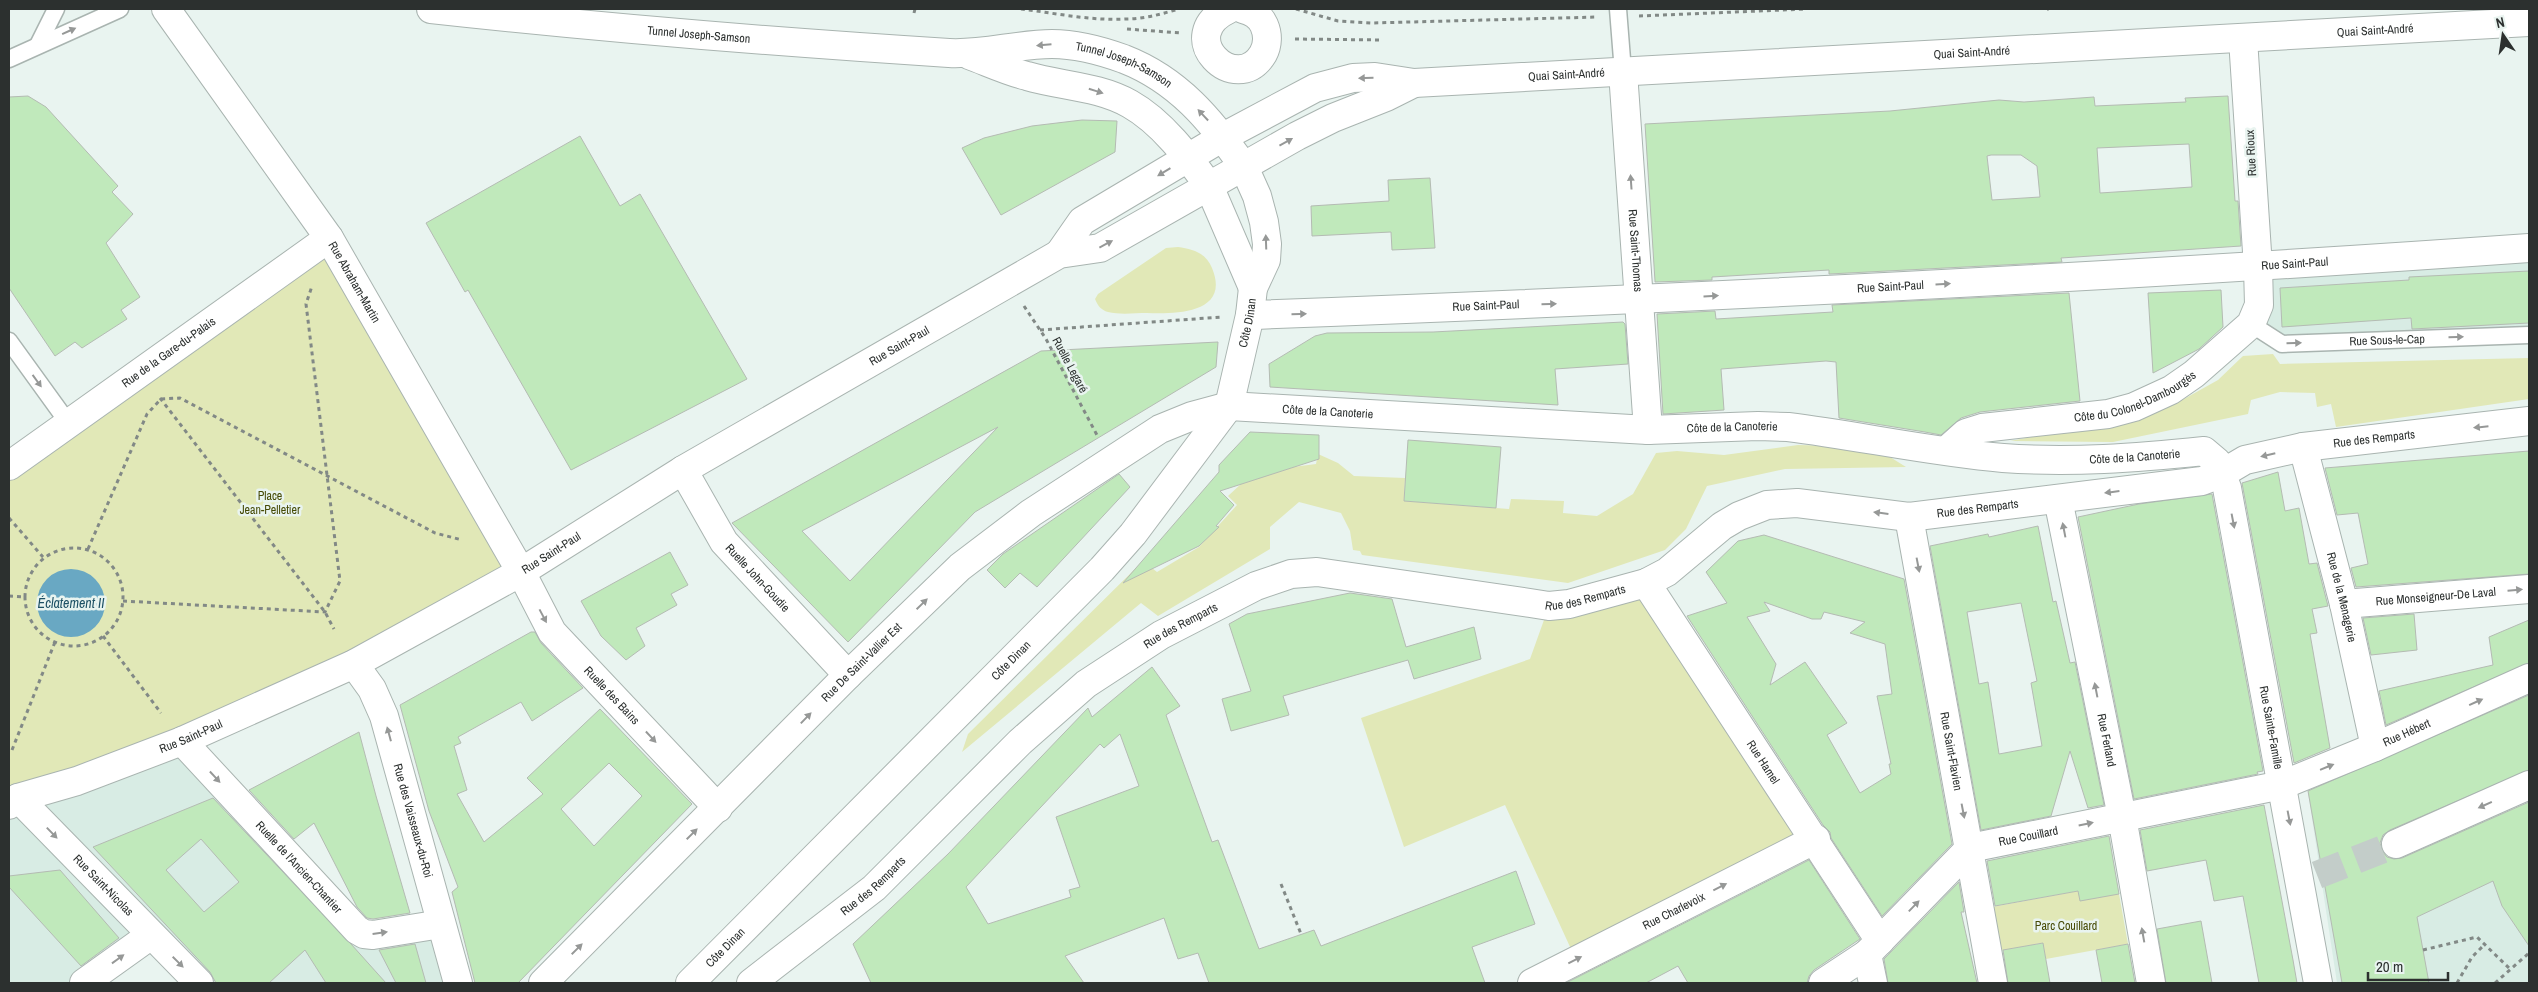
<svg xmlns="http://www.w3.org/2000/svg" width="2538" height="992" font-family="'Archivo Narrow',sans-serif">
<rect width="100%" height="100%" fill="#e9f4f0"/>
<path fill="#d8ece4" d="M2529,248V335L2282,344L2251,324L2258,267Z
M2529,692V801L2400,861L2424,913L2495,880L2502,906L2514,924L2529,936V983H2337L2308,792Z
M182,741L357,930L441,924L458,983H199L151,935L84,983H9V800Z"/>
<path fill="#e1e8b7" d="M329,238L521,572L354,664L9,795V466Z
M1178,247C1193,249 1206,253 1212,268C1231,314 1175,314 1147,313C1135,313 1120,315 1108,312C1101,310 1098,306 1095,299L1098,294L1166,248Z
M2273,354L2280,364L2529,358V399L2336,427L2331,404L2317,407L2315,393L2280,392L2251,400L2248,414L2113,442L2010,441L2130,418L2184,399L2218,380L2243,356Z
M1798,445L1874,447L1906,467L1785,469L1707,486L1686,529L1665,550L1568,583L1362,555L1360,551L1353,550L1350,531L1341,513L1299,502L1270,527V549L1158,616L1141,603L962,752L968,734L1143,561L1157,572L1199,547L1237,505L1228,496L1254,472L1316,464L1318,454L1338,463L1354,476L1405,478L1404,501L1509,509L1511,499L1564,501L1563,513L1597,516L1633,494L1656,453L1677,451L1724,455Z
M1646,583L1800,841L1571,949L1505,805L1404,847L1361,718L1530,659L1549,606Z
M2078,891L2119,894L2128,944L2046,959L2042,943L1999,951L1992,907Z"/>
<path fill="#69a8c3" d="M37 603a34 34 0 1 1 68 0a34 34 0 1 1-68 0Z"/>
<path fill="#c0e9bb" stroke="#b4bbb3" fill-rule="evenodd" d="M28,96L46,107L118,186L112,192L133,214L106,243L140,297L121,310L127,319L82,348L75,342L55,356L9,288V97Z
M2228,96L2235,201H2238L2241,246L2061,258L2062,262L1829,274V270L1712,277V280L1655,282V281L1645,124L1890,111L1999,100L2024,102L2094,97L2095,106L2186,102L2185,98ZM2189,144L2192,187L2100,193L2097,148ZM1991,155H2021L2037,166L2040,197L1992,200L1987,156Z
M1082,120L1117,121L1115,152L1001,215L962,148L984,138L1032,126Z
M580,136L620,206L640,194L747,379L571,470L468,290L465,292L426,223Z
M1430,178L1435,248L1392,250L1391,232L1312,236L1311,206L1389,201L1388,180Z
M2529,271V323L2412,329L2411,318L2282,327L2280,288L2409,280V277Z
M2221,290L2223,327L2199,349L2153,373L2148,293Z
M2069,293L2080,401L1980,412L1961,418L1941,435L1925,432L1839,418L1836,362L1826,361L1721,369L1724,410L1663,414L1657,314L1715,311L1716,319L1833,312L1832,305Z
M1623,322L1625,324L1628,364L1555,369L1558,405L1270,387L1269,364L1315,336L1327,333L1433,332Z
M1218,342L1216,367L975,512L848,642L732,523L1041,351ZM998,427L850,581L802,531Z
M1250,432L1319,435V459L1220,491L1234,505L1216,526L1219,527L1199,546L1123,583L1219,472V465Z
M1408,440L1501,447L1496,508L1404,501Z
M2529,451V574L2356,587L2351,568L2368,564L2358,513L2337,515L2325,468Z
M2278,472L2285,511L2299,508L2309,564L2317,563L2328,606L2312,609L2317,633L2310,634L2330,748L2294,763L2242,483Z
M1119,474L1130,487L1037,587L1020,573L1005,588L987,570L1003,554Z
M2212,494L2263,771L2257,772L2258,774L2134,799L2078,517L2139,504Z
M2038,526L2053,602L2056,601L2070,663L2075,662L2104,805L2088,808L2070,751L2051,816L1981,830L1930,546L1988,534L1989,537ZM2021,603L2037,681L2031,683L2042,746L1999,754L1988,682L1979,684L1967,612Z
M1764,535L1904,579L1952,844L1882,916L1831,838L1830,832L1823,825L1687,616L1727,603L1706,572L1738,541ZM1764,602L1812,619H1821L1824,612L1865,622L1850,633L1885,644L1892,694L1877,696L1891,764H1889L1891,774L1860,793L1827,735L1847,723L1805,662L1770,685L1776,664L1747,617L1770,611Z
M670,552L688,585L671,594L677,605L636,628L645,646L626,660L601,636L581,601Z
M1350,593L1392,599L1406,647L1474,627L1481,659L1414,679L1408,660L1283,696L1289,715L1231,731L1222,699L1251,691L1229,624L1247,614Z
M2414,614L2417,650L2371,655L2363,618Z
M2529,620V663L2386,725L2379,691L2493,665L2489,637Z
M531,632H535L541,643L583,688L532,721L521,702L458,737L461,743L454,746L467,790L457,794L484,842L543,794L527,778L600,709L692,804L518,983H475L452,892L458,887L429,811L400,705ZM609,763L642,796L594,846L561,809Z
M1152,667L1180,706L1166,715L1212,842L1218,840L1259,949L1314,930L1321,946L1516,871L1535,924L1472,947L1485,983H1209L1198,953L1178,959L1164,918L1065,956L1084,983H871L853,944L948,854L1088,708L1092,717ZM1120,734L1139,786L1056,817L1080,887L1069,890L1071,897L988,924L966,887L1100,744L1104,748Z
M2529,695V770L2390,830L2383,835L2380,843L2382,851L2387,857L2394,859L2402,858L2529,802V946L2502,906L2493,881L2417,917L2429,983H2342L2308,791Z
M359,732L376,796L410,913L373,919L367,918L357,907L314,823L294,839L249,790Z
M213,798L351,944L386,983H326L305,950L269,983H216L210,972L93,847ZM201,839L239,882L204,912L166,870Z
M2264,805L2293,960L2297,983H2259L2243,896L2214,901L2206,860L2147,871L2140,830Z
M2109,836L2119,894L2080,901L2078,891L1995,906L1987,861Z
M1809,860L1860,939L1814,970L1809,976L1807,983H1688L1678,966L1646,983H1566Z
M60,870L119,938L81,966L9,887V876Z
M1959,882L1964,912H1961L1977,983H1888L1884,959Z
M2201,921L2212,983H2166L2157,929Z
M2043,943L2050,983H2008L2003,950Z
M415,944L426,983H396L379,950Z
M2128,944L2135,983H2102L2096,950Z"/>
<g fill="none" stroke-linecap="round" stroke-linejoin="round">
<path stroke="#c3cdc9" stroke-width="28" stroke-dasharray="28 14" stroke-linecap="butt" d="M2317,875L2396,844"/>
<g stroke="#a9b4b0" stroke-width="19">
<g id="lane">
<path d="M1618,9L1623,72"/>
<path d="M38,45L56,9"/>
<path d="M9,59L120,9"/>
<path id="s1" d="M2251,324L2282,344L2529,335"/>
<path d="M9,341L69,424"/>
</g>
</g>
<g stroke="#a9b4b0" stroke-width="30">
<g id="street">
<path id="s2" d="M166,9L329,238L521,572L552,632L718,808"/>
<path d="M1229,9C1172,36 1236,98 1263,54C1268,45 1268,34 1264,25C1260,16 1252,11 1243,9"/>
<path id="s3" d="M1623,72L1648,430"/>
<path d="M1209,186L1253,288"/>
<path id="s4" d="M1250,315C1677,299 2103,278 2529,248"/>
<path id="s5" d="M2303,447L2344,604L2375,747"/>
<path id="s6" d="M1947,450L1966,433L1982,428L2108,414L2134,407L2171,390L2194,374L2251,324L2259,305L2258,267L2243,39"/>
<path id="s7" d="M9,466L329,238"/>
<path id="s8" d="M683,470L724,542L848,675"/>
<path id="s9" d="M2058,499L2122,817L2151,983"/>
<path id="s10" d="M1909,517L1993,983"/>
<path id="s11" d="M1646,583L1880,941"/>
<path id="s12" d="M2344,604L2529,589"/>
<path id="s13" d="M182,741L357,930L364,934L373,935L441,924"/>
<path d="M2396,844L2529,785"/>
<path d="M1867,954L1873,983"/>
<path d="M84,983L151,935"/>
<path id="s14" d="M543,983L848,675L960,567L1031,513L1160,429L1192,416L1229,406L1648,430L1758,426L1788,427C1860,436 1931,452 2003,458C2070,463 2137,458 2204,451L2217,462L2227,488L2318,983"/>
<path id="s15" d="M690,983L1102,569L1133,534L1229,406L1250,315L1253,288L1266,260L1267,244L1264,222L1257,196L1244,167"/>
<path id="s16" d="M751,983L874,888L1020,742L1086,684L1161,635L1256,586L1291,574L1317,572L1530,603L1549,606L1569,604L1646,583L1667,572L1722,526L1739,516L1767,505L1797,503L1909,517L2202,481L2223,473L2245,460L2303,447L2529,421"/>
<path id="s17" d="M1532,983L1816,839"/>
<path id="s18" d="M1823,983L1867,954L1970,848L2282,785L2375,747L2529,678"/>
</g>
</g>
<g stroke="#a9b4b0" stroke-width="30">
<g id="secondary">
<path id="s19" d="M431,9C603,28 776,42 949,53C983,55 1017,44 1052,44C1075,44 1102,51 1124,59C1178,80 1211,120 1244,167"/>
<path d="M969,55C988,62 1007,71 1027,76C1061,86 1098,86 1130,104C1162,122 1188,157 1209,186"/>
<path id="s20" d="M354,664L372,689L384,716L458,983"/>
<path id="s21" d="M18,798L199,983"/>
</g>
</g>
<g stroke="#a9b4b0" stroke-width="30">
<g id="primary">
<path id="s22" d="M1059,254L1082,221L1223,137L1315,88L1353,78L1375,77L1414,83L2529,22"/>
<path id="s23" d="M9,805L18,798L77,781L182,741L354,664L521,572L683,470L1059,254L1100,248L1297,136L1333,118L1386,97L1414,83"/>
</g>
</g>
<path stroke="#828986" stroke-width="3" stroke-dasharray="4 4" stroke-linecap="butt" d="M1021,9C1055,13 1091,21 1126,19C1144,19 1161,14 1179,9
M1296,9L1338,21L1372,23L1598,17
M2048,9L2049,10
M914,13L915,9
M1639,16L1806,9
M1127,29L1181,33
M1295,39L1382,40
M1024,306L1046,339L1098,437
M1040,330L1222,317
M160,398L325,612L334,629
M9,518L43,557
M25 597a49 49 0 1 1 98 0a49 49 0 1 1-98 0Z
M88,549L147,414L161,399L180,398L435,533L462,540
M9,596L25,597
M123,601L325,612L340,581L306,304L312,286
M103,636L161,713
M12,750L55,642
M1281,884L1301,934
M2423,950L2477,937L2510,969
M2457,983L2472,957L2484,945
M2495,983L2529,953"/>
<use href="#lane" stroke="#fff" stroke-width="16"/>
<use href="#street" stroke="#fff" stroke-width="28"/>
<use href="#secondary" stroke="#fff" stroke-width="28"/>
<use href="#primary" stroke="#fff" stroke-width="28"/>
</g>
<defs><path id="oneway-solid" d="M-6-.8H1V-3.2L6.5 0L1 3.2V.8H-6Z" transform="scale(1.25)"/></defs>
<g fill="#969897">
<use href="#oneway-solid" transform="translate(69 31) rotate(-24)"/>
<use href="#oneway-solid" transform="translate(1044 45) rotate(175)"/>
<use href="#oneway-solid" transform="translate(1366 78) rotate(178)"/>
<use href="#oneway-solid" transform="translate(1096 91) rotate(17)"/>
<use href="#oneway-solid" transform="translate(1203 115) rotate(-133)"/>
<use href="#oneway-solid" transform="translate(1286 142) rotate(-29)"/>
<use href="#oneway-solid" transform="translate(1164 172) rotate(149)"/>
<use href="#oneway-solid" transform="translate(1631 182) rotate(-94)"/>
<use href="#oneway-solid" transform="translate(1266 242) rotate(-92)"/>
<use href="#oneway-solid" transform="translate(1106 244) rotate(-28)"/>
<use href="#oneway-solid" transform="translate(1943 284) rotate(-3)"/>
<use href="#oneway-solid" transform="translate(1711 296) rotate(-3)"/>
<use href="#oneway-solid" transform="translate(1549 304) rotate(-2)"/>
<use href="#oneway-solid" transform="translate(1299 314) rotate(-2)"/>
<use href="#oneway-solid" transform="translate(2456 337) rotate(-2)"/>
<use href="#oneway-solid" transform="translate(2294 343) rotate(-2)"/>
<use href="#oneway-solid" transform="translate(37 381) rotate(54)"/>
<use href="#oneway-solid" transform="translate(2481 427) rotate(174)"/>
<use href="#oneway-solid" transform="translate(2268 455) rotate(167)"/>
<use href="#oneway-solid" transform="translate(2112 492) rotate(173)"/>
<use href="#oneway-solid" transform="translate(1881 513) rotate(-173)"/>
<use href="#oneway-solid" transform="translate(2233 521) rotate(79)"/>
<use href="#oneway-solid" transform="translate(2064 530) rotate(-101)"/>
<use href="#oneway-solid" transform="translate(1918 565) rotate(79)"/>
<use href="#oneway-solid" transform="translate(2515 590) rotate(-5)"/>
<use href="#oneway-solid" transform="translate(922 604) rotate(-44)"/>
<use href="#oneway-solid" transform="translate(543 616) rotate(62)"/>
<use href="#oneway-solid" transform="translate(2096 690) rotate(-101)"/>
<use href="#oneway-solid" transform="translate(2476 702) rotate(-24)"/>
<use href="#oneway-solid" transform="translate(806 718) rotate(-46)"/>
<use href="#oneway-solid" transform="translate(389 734) rotate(-105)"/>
<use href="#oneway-solid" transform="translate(651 737) rotate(47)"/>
<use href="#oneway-solid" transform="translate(2327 767) rotate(-22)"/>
<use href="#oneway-solid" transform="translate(215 777) rotate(47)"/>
<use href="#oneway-solid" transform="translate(2485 805) rotate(156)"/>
<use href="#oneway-solid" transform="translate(1963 811) rotate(79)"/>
<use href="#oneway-solid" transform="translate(2289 818) rotate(79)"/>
<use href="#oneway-solid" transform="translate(2086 824) rotate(-12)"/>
<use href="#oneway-solid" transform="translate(52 833) rotate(46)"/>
<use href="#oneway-solid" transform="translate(692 834) rotate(-45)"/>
<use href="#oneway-solid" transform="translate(1720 887) rotate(-27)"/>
<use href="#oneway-solid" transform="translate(1914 906) rotate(-46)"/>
<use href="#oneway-solid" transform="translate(380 933) rotate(-8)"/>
<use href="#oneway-solid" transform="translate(2143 935) rotate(-100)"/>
<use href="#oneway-solid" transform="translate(577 949) rotate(-45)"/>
<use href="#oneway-solid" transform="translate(118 959) rotate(-36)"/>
<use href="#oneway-solid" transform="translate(1575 960) rotate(-27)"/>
<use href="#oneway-solid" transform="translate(178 962) rotate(45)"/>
</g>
<g text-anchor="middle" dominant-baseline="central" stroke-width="5" stroke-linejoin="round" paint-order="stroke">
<g font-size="12" fill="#2c302f" stroke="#e9f4f0">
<text stroke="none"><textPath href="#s22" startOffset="1372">Quai Saint-André</textPath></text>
<text stroke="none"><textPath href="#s19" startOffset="269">Tunnel Joseph-Samson</textPath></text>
<text stroke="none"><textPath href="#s22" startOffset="968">Quai Saint-André</textPath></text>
<text stroke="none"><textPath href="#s19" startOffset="699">Tunnel Joseph-Samson</textPath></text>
<text stroke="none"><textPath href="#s22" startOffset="562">Quai Saint-André</textPath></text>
<text transform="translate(2251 153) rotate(-93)">Rue Rioux</text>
<text stroke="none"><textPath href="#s3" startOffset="179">Rue Saint-Thomas</textPath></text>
<text stroke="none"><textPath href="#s4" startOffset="1046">Rue Saint-Paul</textPath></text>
<text stroke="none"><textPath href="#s2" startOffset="332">Rue Abraham-Martin</textPath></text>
<text stroke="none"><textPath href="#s4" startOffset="641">Rue Saint-Paul</textPath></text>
<text stroke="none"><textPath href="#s4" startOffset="236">Rue Saint-Paul</textPath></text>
<text stroke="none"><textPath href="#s15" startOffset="876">Côte Dinan</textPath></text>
<text stroke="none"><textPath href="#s1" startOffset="142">Rue Sous-le-Cap</textPath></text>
<text stroke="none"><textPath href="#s23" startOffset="1005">Rue Saint-Paul</textPath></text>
<text stroke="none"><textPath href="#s7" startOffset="196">Rue de la Gare-du-Palais</textPath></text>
<text transform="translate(1070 365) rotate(62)">Ruelle Legaré</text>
<text stroke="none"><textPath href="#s6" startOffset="200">Côte du Colonel-Dambourgès</textPath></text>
<text stroke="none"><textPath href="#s14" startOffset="1004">Côte de la Canoterie</textPath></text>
<text stroke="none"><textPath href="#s14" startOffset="1409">Côte de la Canoterie</textPath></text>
<text stroke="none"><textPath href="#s16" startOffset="1806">Rue des Remparts</textPath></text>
<text stroke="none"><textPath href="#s14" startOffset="1814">Côte de la Canoterie</textPath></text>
<text stroke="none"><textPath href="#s16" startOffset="1401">Rue des Remparts</textPath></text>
<text stroke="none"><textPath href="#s23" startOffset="600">Rue Saint-Paul</textPath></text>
<text stroke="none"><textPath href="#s8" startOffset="132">Ruelle John-Goudie</textPath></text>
<text stroke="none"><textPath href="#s16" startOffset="981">Rue des Remparts</textPath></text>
<text stroke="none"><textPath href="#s5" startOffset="155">Rue de la Menagerie</textPath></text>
<text stroke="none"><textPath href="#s12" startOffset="92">Rue Monseigneur-De Laval</textPath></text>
<text stroke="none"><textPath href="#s16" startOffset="561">Rue des Remparts</textPath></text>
<text stroke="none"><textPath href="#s15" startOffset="455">Côte Dinan</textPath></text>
<text stroke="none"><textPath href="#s14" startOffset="452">Rue De Saint-Vallier Est</textPath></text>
<text stroke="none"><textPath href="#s2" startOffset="821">Ruelle des Bains</textPath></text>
<text stroke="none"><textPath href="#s14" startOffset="2172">Rue Sainte-Famille</textPath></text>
<text stroke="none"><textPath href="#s18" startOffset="654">Rue Hébert</textPath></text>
<text stroke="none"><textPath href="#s23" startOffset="195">Rue Saint-Paul</textPath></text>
<text stroke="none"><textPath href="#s9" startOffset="246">Rue Ferland</textPath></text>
<text stroke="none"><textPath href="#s10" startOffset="238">Rue Saint-Flavien</textPath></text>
<text stroke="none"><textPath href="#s11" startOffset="214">Rue Hamel</textPath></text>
<text stroke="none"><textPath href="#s20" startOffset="169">Rue des Vaisseaux-du-Roi</textPath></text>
<text stroke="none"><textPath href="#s18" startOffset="260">Rue Couillard</textPath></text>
<text stroke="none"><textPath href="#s13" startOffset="172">Ruelle de l'Ancien-Chantier</textPath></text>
<text stroke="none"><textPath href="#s21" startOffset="122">Rue Saint-Nicolas</textPath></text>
<text stroke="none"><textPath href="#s16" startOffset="156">Rue des Remparts</textPath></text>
<text stroke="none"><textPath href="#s17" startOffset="159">Rue Charlevoix</textPath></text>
<text stroke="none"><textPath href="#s15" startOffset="50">Côte Dinan</textPath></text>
</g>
<g font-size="12" fill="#454a05" stroke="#e9f4f0">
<text x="270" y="496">Place<tspan x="270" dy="14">Jean-Pelletier</tspan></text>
<text x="2066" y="926">Parc Couillard</text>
</g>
<g font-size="14" font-style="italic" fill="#1d5064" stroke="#e9f4f0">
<text x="71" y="603">Éclatement II</text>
</g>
</g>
<rect width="2538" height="992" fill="none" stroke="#2c302f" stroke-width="20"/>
<g transform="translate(2503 35) rotate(347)" stroke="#e9f4f0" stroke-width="4" paint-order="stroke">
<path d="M0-4L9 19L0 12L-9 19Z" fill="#2c302f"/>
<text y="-8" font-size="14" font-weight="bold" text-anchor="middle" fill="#2c302f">N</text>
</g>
<path d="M2368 972v8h80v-8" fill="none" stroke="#2c302f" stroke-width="2.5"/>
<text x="2376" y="972" font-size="15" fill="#2c302f" stroke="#e9f4f0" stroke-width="4" paint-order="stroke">20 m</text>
</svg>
